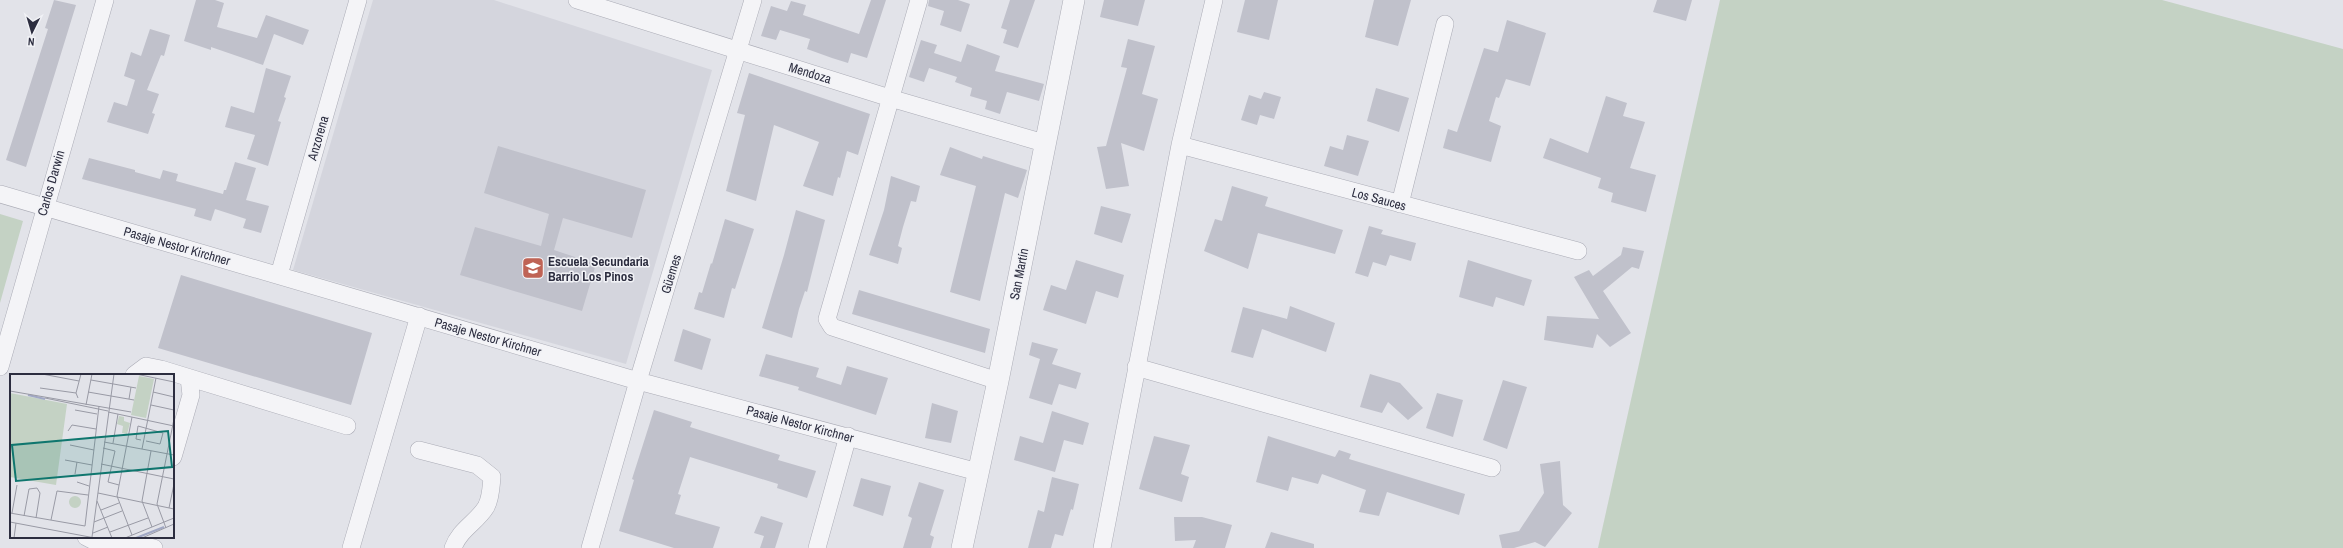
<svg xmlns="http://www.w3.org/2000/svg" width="2343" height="548" font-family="'Archivo Narrow',sans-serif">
<rect width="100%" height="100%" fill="#e2e3e9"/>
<path fill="#d4d5dd" d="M373,0H494L712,70L626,364L293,270Z"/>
<path fill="#c4d2c4" d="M1720,0H2162L2343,49V548H1598Z
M0,214L23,221L0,303Z"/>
<path fill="#c0c1cb" d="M54,0L76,5L26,167L6,160L48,29L45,28Z
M196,0H215L224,3L217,27L257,38L266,15L309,30L303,45L274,34L263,65L211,47V50L184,41Z
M871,0H886L867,58L851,53L848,63L832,58L807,49L810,39L780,30L776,40L761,36L771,6L787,11L791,1L806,5L803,15L859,34Z
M929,0H958L970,4L961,32L940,25L944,11L928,6Z
M1010,0H1035L1018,48L1003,43L1007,30L1001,28Z
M1104,0H1145L1138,26L1100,17Z
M1245,0H1278L1269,40L1237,32Z
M1374,0H1411L1398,46L1365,37Z
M1657,0H1692L1686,21L1653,12Z
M1507,20L1546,33L1530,86L1506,79L1499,98L1496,97L1489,121L1501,126L1491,162L1443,148L1448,129L1457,132L1484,48L1498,52Z
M150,29L170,35L164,56L161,55L147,90L159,94L152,113L155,114L148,134L107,122L114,102L127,106L135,80L124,76L131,52L141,56Z
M1128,39L1155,46L1142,94L1158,99L1144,151L1121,143L1129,186L1106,189L1097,147L1106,146L1127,68L1121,67Z
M921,40L937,45L934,53L961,62L967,44L1000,56L995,71L1044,84L1039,101L1007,92L1000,114L985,109L987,101L970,96L972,88L955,82L957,77L929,68L924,82L909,77Z
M266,68L291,76L284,97L286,98L278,121L281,122L268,166L247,159L255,135L225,127L231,106L254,113Z
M749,73L870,114L858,155L847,151L840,178L838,177L833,196L803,186L819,142L774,125L756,201L726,191L745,115L737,113Z
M1376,88L1409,98L1399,132L1367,121Z
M1264,92L1281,97L1274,119L1260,115L1257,125L1241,120L1249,95L1261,99Z
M1606,96L1627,103L1623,116L1645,122L1630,168L1656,175L1646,212L1611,202L1613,193L1598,188L1601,178L1543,158L1550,138L1588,153Z
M1347,135L1369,141L1358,176L1324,166L1330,146L1343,150Z
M498,146L646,190L632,238L563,218L554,250L596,264L582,311L460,275L475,227L541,246L549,214L484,193Z
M950,147L982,159L983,156L1027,170L1018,198L1005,193L980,301L950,292L976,186L940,175Z
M89,158L135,170V172L160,179L163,170L178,174L176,181L223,194L224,190H226L235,162L256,168L246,200L269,206L261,233L243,228L246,219L215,209L211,221L194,216L196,209L82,179Z
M891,176L920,186L916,202L911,201L903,227L898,246L902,248L898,264L869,255L884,210Z
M1232,186L1268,197L1265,206L1343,230L1335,254L1258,233L1248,269L1204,251L1215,219L1222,221Z
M1101,206L1131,214L1122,243L1094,234Z
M796,210L825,220L807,292L805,291L799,309L792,338L762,328L784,255Z
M725,219L754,229L735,289L732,288L724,318L694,309L699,292L702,293L711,263L712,264Z
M1369,226L1383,230L1381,234L1416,243L1411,261L1390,255L1386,266L1373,262L1368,277L1355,273Z
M1623,247L1644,251L1639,269L1632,267L1603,291L1631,333L1610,347L1597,334L1593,348L1544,340L1547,316L1599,319L1574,277L1589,270L1593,276L1621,255Z
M1076,260L1124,275L1118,298L1096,291L1086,324L1043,310L1051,285L1066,290Z
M1468,260L1532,280L1524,306L1496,297L1493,307L1459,297Z
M181,275L372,333L351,405L158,348Z
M859,290L990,329L985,353L852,314Z
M1290,306L1335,323L1326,352L1262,329L1253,358L1231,352L1243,307L1287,319Z
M683,329L711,339L702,370L674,361Z
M1032,342L1058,349L1052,364L1081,373L1076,389L1059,384L1052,405L1029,398L1040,359L1029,355Z
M766,354L819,368L816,377L841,385L847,366L888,378L876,415L798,390L799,387L759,376Z
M1370,374L1400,383L1423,408L1408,420L1388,402L1382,413L1360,407Z
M1503,380L1527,387L1507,449L1483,440Z
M1437,393L1463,400L1453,437L1426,428Z
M932,403L958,411L951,443L925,438Z
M654,410L692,422L690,427L780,455L778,460L816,471L807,498L777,488L778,484L690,457L678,494L681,495L675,514L720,527L713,548H674L619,531L634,480L632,479Z
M1052,411L1089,423L1083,445L1064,440L1055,472L1014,460L1020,436L1043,443Z
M1154,436L1190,445L1181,474L1189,477L1182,502L1139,489Z
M1268,436L1335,457L1339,450L1351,454L1349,459L1465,494L1459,515L1387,492L1379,516L1359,512L1366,490L1322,474L1318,484L1292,477L1288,491L1256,482Z
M1560,461L1563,505L1572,513L1545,547L1535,542L1514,548H1502L1499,535L1519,531L1544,493L1540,464Z
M1052,477L1079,484L1073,510L1071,509L1063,536L1055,534L1051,548H1028L1038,510L1044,512Z
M861,478L891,486L883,516L853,506Z
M919,482L944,490L930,535L934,537L931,548H903L912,518L908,516Z
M761,516L783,523L775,548H760L764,536L754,533Z
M1174,517H1202L1232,525L1225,548H1193L1196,540L1175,541Z
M1271,532L1314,544V548H1265Z"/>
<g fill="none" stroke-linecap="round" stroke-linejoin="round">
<g stroke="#abacb6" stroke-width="18">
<path id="minor" d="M577,0L890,98L1044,143
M919,0L827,319L832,327L998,381
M1180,145L1578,251
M0,194L638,381L978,472
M1400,204L1445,24
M279,275L358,0
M0,367L105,0
M1136,367L1492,468
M134,375L146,366L161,369L347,426
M419,450L477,465L492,477C491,487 491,498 486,507C476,523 460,529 453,548
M173,457L191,395L189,378
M86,537L100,544H137L154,548
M351,548L419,316
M590,548L638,381L753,0
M817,548L848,436
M1102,548L1180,145L1214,0"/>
</g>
<g stroke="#abacb6" stroke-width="22">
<path id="tertiary" d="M962,548L998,381L1074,0"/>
</g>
<use href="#minor" stroke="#f4f4f7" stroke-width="17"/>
<use href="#tertiary" stroke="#f4f4f7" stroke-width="21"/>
</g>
<defs>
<g id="school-square" transform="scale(1.15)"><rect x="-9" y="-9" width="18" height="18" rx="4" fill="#bf6355" stroke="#f1f2f6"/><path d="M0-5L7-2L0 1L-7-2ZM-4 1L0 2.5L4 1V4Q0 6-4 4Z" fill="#fff"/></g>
</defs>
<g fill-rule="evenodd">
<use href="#school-square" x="533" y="268"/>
</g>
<g text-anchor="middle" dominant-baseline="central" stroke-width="3" stroke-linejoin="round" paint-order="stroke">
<g font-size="13" fill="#2c2d3f" stroke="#f1f2f6">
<text transform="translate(810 73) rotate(17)">Mendoza</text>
<text transform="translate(318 138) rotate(-74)">Anzorena</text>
<text transform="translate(51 183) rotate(-74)">Carlos Darwin</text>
<text transform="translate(1379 199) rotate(15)">Los Sauces</text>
<text transform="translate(177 246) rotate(16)">Pasaje Nestor Kirchner</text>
<text transform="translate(671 274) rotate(-73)">Güemes</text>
<text transform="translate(1019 274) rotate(-79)">San Martín</text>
<text transform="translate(488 337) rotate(16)">Pasaje Nestor Kirchner</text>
<text transform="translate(800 424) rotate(15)">Pasaje Nestor Kirchner</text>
</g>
<g font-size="13" font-weight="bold" fill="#2c2d3f" stroke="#f1f2f6" text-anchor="start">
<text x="548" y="261">Escuela Secundaria<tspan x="548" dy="15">Barrio Los Pinos</tspan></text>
</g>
</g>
<g transform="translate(10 374)">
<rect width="164" height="164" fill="#e2e3e9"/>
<path d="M129,2L144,5L136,44L121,41ZM0,19L57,30L46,111L0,103ZM109,42L114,43V47L120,49L117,60L112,59L113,52L107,50ZM59 128a6 6 0 1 1 12 0a6 6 0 1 1-12 0Z" fill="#c4d2c4"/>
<path fill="none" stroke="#a1a8c5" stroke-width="2" d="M18,21L35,25M126,164L154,153"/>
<path fill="none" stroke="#999aa5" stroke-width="1" d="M32,0L69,7M126,0L164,8M81,6L126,14M30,14L66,19M0,17L121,38M78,18L124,26M143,18L164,23M35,24L98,37M68,24L66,19L71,0M119,25L121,13M76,31L82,0M141,31L164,36M65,36L87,40M98,38L164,52M58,57L62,51L86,55M131,66L126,65L128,52L153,59L150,70L136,67M94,68L164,81M103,69L108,40M60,71L84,76M93,74L105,77L98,108L109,111M132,75L146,4M141,77L132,127L142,153M55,86L82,91M91,90L164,105M65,100L67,88M67,108L79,112M88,119L164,135M87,127L102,164M159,134L164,110M91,136L109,129M0,139L75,152L89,32M2,139L7,111M14,142L19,115L27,114L30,119L26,144M41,146L47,117L78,121M0,148L85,164M84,148L112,137M156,154L147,130L164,45M100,158L138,144M83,159L98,153M122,161L107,122L122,43M82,163L104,0M4,164L6,149M115,164L164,144M132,164L164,150"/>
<path fill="#0f766e" fill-opacity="0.15" stroke="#0f766e" stroke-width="2" d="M158,57L162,93L6,107L2,71Z"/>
<rect width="164" height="164" fill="none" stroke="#2c2d3f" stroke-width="2"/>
</g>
<g transform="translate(32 32) rotate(185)" stroke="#f1f2f6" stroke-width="3" paint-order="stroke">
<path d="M0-3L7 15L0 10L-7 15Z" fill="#2c2d3f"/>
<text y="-6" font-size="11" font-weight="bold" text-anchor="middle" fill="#2c2d3f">N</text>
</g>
</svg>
